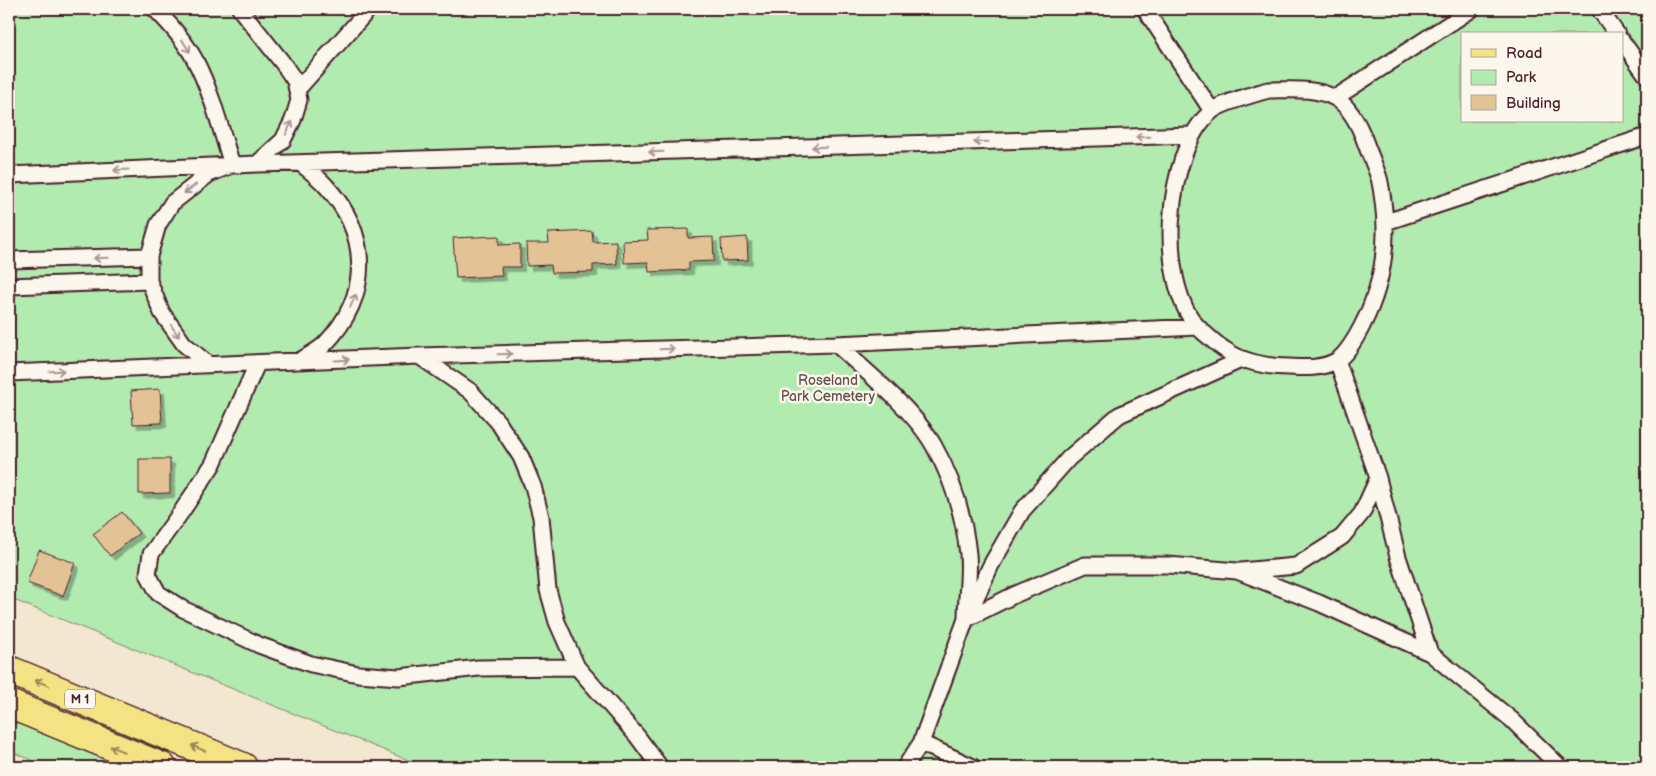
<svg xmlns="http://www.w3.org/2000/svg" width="1656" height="776" font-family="'Balsamiq Sans',sans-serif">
<defs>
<filter id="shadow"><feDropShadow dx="4.5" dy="4.5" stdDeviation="0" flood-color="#0004"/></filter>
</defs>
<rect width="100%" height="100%" fill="#f4e7d2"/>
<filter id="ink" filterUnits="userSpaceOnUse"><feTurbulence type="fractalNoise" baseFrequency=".02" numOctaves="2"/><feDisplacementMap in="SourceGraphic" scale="10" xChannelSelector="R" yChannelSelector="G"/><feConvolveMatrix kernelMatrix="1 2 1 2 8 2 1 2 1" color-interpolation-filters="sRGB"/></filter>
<g filter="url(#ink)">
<path fill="#b1ebb0" stroke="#7e856e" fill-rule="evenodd" d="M9,9H1647V767H425L9,598ZM1462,34H1622V121H1462Z
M9,716L135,767H49L9,751Z"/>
<path fill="#e3c295" stroke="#4a1f2b" filter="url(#shadow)" d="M688,229V238L713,237L714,261L689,262V270L649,272L648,262L624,263L623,241L648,240L647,230Z
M592,231L593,242L616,241L617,264L593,265V272L552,273L551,265L527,266L526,243H549L548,233Z
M499,236V245L520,244V267H501L502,276L456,278L453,238Z
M747,237L748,260L722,261L721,239Z
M160,389L162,423L133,424L131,391Z
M139,459H170V493L139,494Z
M122,512L139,533L110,556L93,534Z
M39,550L75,563L63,596L27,583Z"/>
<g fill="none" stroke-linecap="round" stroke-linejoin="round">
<g stroke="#4a1f2b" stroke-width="19">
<path id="lane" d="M155,9C170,24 185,41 195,60C212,93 221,130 232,165L209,174L172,203L158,225L149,256V281L162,313L184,344L209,365
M240,9L282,62L295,81L299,100L293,120L283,140L257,164
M1145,9L1212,111
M1599,9L1617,34
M1622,41L1647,76
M297,90L369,9
M1268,90C1290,90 1315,87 1335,98C1351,107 1360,127 1366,144C1370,155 1375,166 1379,178C1381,185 1382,194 1383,201C1389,245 1382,287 1362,326C1357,336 1346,355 1336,361C1321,369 1305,368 1289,367C1268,367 1241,362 1224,349C1216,344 1209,337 1202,331C1155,290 1164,150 1212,111C1221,103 1255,94 1268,90Z
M1335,98L1472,9
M9,175L257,164L1192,135
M1386,222L1647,136
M9,260L149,256
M9,286L149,281
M836,344C867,372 914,410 934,446C952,478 964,517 968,554C970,575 966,598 966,619L1014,595L1085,565H1168L1237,571L1319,603L1430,653L1512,720L1560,767
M419,356L470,391L498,422L521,457L533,486L541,517L548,590L557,622L577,667L637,736L660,767
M1337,360L1378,478L1398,557L1430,653
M299,361C307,356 318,351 325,344C371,296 371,235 326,186C319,178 309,170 300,163
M257,364L213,464L182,511L151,554L148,574L158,593L183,609L259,645L311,664L358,674L399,677L479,668L577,667
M9,373L419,356L836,344L1198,327
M1241,571L1296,566L1342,537L1362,513L1378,478
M921,743L973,767
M905,767L921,743L966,619L991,565L1022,511L1069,458L1119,415L1243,359"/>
</g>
<g stroke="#4a1f2b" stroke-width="31">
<path id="primary" d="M9,670L243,767
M9,704L162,767"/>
</g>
<use href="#lane" stroke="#fbf7ec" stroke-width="15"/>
<use href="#primary" stroke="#f4e382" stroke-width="28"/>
</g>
<defs><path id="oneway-shaft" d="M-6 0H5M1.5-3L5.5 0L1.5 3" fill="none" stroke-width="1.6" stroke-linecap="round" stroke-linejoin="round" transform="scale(1.25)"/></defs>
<g stroke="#ab9695">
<use href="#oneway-shaft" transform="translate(186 46) rotate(58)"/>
<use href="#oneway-shaft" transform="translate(289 128) rotate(-64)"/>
<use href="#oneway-shaft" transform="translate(1143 137) rotate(178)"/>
<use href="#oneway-shaft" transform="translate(981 142) rotate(178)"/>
<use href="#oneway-shaft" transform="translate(819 147) rotate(178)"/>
<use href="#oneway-shaft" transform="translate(656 152) rotate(178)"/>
<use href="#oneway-shaft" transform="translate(121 170) rotate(177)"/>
<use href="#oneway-shaft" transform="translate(190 189) rotate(142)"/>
<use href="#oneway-shaft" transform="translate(101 258) rotate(178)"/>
<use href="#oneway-shaft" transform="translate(353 301) rotate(-66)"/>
<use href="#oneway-shaft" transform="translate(175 331) rotate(56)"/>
<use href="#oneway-shaft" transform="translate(667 349) rotate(-2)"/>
<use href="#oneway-shaft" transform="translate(505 354) rotate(-2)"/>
<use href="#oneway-shaft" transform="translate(342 360) rotate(-3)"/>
<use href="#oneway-shaft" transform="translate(57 371) rotate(-2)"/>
</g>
<g stroke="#9f8156">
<use href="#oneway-shaft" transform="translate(42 683) rotate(-158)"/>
<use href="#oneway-shaft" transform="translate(198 748) rotate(-157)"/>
<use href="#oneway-shaft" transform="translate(117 749) rotate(-158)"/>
</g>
</g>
<g text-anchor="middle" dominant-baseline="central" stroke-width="5" stroke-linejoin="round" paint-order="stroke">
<rect fill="#fbf7ec" stroke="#7f6065" stroke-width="1" x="65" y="689.5" width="30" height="19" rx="4"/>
<g font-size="12" font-weight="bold" fill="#4a1f2b">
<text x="80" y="699">M 1</text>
</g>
<g font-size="14" fill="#64524c" stroke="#fbf7ec">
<text x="828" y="380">Roseland<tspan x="828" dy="16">Park Cemetery</tspan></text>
</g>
</g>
<rect width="1656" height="776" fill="none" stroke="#fbf7ec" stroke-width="30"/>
<rect x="15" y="15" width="1626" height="746" fill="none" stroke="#4a1f2b" stroke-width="2" filter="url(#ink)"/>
<rect x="1461" y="32" width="162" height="90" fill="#fbf7ec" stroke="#b4a19f"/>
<rect x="1471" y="49" width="25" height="8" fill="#f4e382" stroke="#b4a19f"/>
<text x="1506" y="58" font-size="15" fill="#4a1f2b">Road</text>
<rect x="1471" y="70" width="25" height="15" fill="#b1ebb0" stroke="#b4a19f"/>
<text x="1506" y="82" font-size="15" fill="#4a1f2b">Park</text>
<rect x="1471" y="95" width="25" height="15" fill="#e3c295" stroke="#b4a19f"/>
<text x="1506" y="108" font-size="15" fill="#4a1f2b">Building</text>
</svg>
